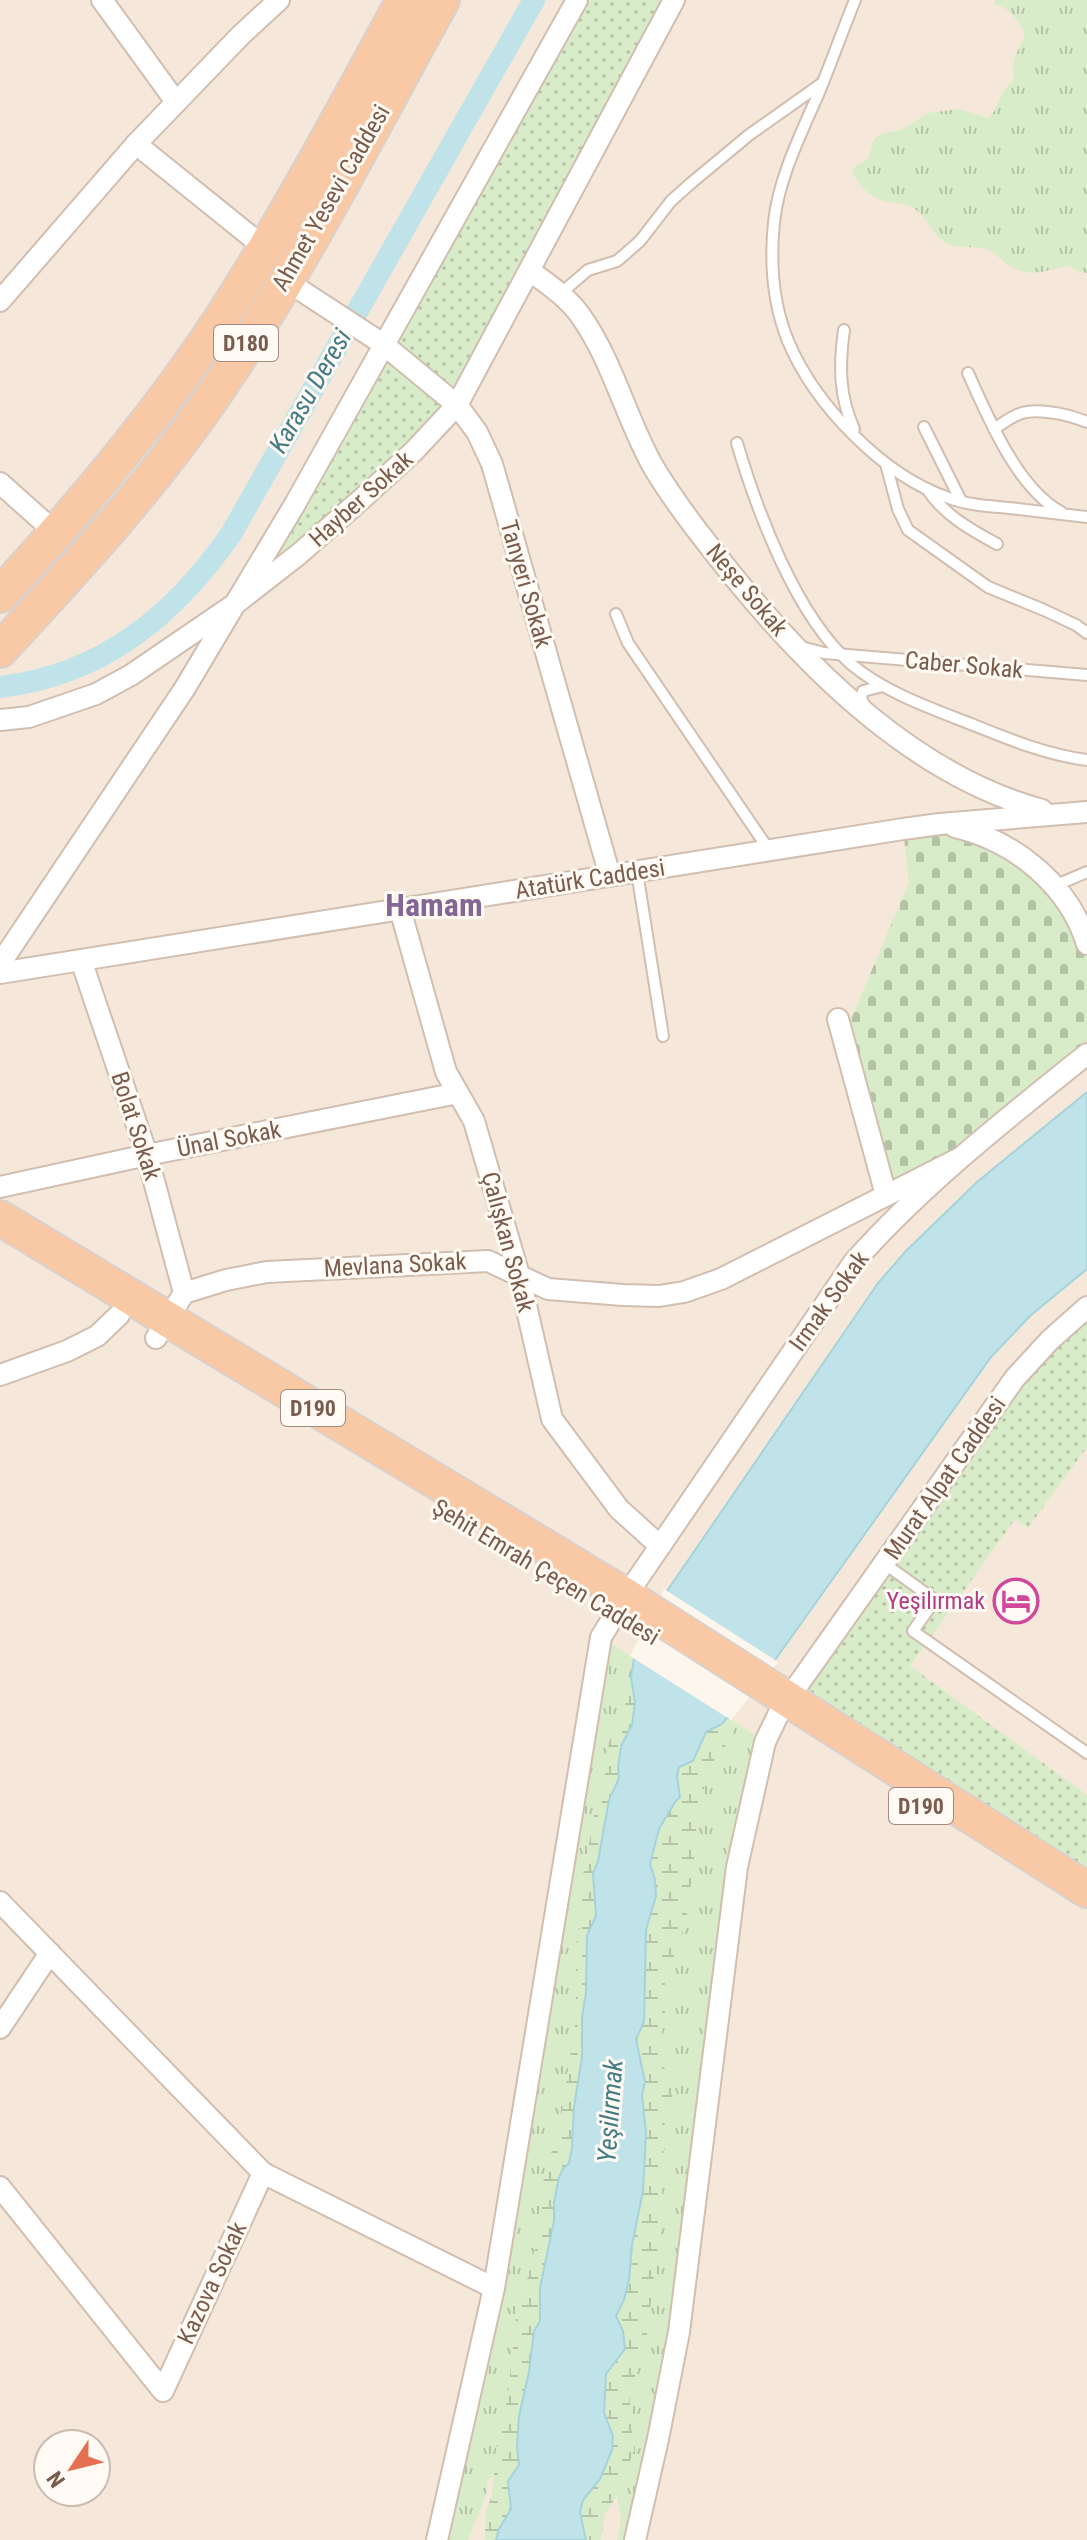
<svg xmlns="http://www.w3.org/2000/svg" width="1087" height="2540" font-family="'Roboto Condensed',sans-serif">
	<defs>
		<pattern id="grass-tufts" width="24" height="20" patternUnits="userSpaceOnUse" patternTransform="scale(2)"><rect width="24" height="20" fill="#d8ecc9"/><path d="M3 7l-1-3M5 7V3M7 7l1-3M15 17l-1-3M17 17v-4M19 17l1-3" fill="none" stroke="#b4c2a5"/></pattern>
		<pattern id="wetland-marsh" width="20" height="14" patternUnits="userSpaceOnUse" patternTransform="scale(2)"><rect width="20" height="14" fill="#d8ecc9"/><path d="M1 5h8M5 5V1M11 12h8M15 12V8" fill="none" stroke="#b4c2a5"/></pattern>
		<pattern id="cemetery-stones" width="16" height="16" patternUnits="userSpaceOnUse" patternTransform="scale(2)"><rect width="16" height="16" fill="#d8ecc9"/><path d="M2 7V4a2 2 0 0 1 4 0v3zM10 15v-3a2 2 0 0 1 4 0v3z" fill="#b4c2a5"/></pattern>
		<pattern id="park-dots" width="8" height="8" patternUnits="userSpaceOnUse" patternTransform="scale(2)"><rect width="8" height="8" fill="#d8ecc9"/><path d="M2 2h.1M6 6h.1" fill="none" stroke="#b4c2a5" stroke-width="1.8" stroke-linecap="round"/></pattern>
	</defs>
	<rect width="100%" height="100%" fill="#fdf6ec"/>
	<path fill="#f5e8da" fill-rule="evenodd" d="M0,0H1087V2540H0ZM48,2444H96V2492H48Z"/>
	<g fill="url(#grass-tufts)">
		<path d="M995,0H1087V273L1080,272L1068,266C1042,271 1026,280 1003,261C996,255 992,250 983,248C970,246 958,249 946,243C931,234 926,215 912,207C905,203 901,205 894,203C874,200 860,190 852,171L856,165L864,162L869,157L874,139L883,133L901,130L928,113L959,109L988,118C1000,109 997,93 1014,80C1011,59 1017,54 1025,35C1017,19 1011,8 993,4Z"/>
		<polygon points="601,1637 634,1658 626,1684 626,1701 605,1758 605,1778 593,1819 586,1864 577,1892 582,1921 576,1946 576,2019 571,2049 562,2113 543,2182 534,2256 521,2298 513,2342 508,2395 496,2450 496,2468 487,2483 486,2496 468,2540 437,2540 494,2288"/>
		<polygon points="736,1723 765,1742 635,2540 617,2540 621,2519 617,2496 634,2450 629,2394 646,2343 660,2228 665,2116 673,2094 664,2069 660,2043 665,2013 665,1983 686,1921 694,1861 698,1806 714,1760 727,1744"/>
	</g>
	<g fill="url(#wetland-marsh)">
		<polygon points="631,1668 635,1702 632,1725 621,1746 618,1768 619,1777 609,1800 598,1861 593,1874 596,1917 587,1935 586,1993 582,2017 582,2057 574,2107 572,2148 569,2163 563,2169 559,2177 554,2202 554,2221 540,2288 540,2321 534,2331 529,2372 519,2416 517,2447 519,2465 508,2481 511,2509 499,2529 496,2540 485,2540 486,2512 492,2495 496,2450 508,2395 516,2316 534,2256 543,2182 562,2113 571,2049 576,2019 576,1945 582,1921 577,1892 586,1864 593,1819 605,1778 605,1758 610,1739 626,1702 626,1684"/>
		<path d="M727,1717L736,1723L727,1744L714,1760L698,1806L694,1861L686,1921L665,1983V2013L660,2043L664,2069L673,2094L665,2117L660,2228L646,2343L629,2394L634,2450L617,2496L605,2514L601,2540H586L580,2512L583,2500L613,2436C605,2421 599,2390 607,2373C609,2367 615,2363 620,2359L623,2331L616,2316L624,2300L632,2245L643,2191L646,2133L642,2095L645,2082L636,2039L644,2022L646,1930L656,1896L655,1880L650,1864L659,1830L675,1802L680,1797L677,1776L679,1767L696,1757L706,1732L721,1724Z"/>
	</g>
	<polygon fill="url(#cemetery-stones)" points="940,824 1030,862 1087,944 1087,1054 960,1158 886,1195 839,1021 852,1017 909,882 903,829"/>
	<g fill="url(#park-dots)">
		<polygon points="577,0 674,0 457,405 235,604"/>
		<polygon points="1087,1307 1087,1447 1028,1528 1015,1519 910,1666 1087,1795 1087,1890 788,1699 996,1403"/>
	</g>
	<polygon fill="#bfe3e8" stroke="#a5d3da" stroke-width="2" points="1087,1092 1087,1269 1030,1316 991,1357 775,1660 722,1724 706,1732 693,1761 679,1767 677,1776 680,1797 675,1802 659,1829 650,1864 655,1880 656,1896 646,1930 644,2022 636,2039 645,2082 642,2095 646,2133 643,2191 632,2245 629,2280 624,2300 616,2316 623,2331 625,2349 606,2374 604,2413 613,2436 612,2450 600,2479 583,2500 580,2512 586,2540 496,2540 499,2529 511,2509 508,2481 519,2465 517,2447 519,2416 529,2372 534,2331 540,2321 540,2288 554,2221 554,2202 559,2177 563,2169 569,2163 572,2148 574,2107 582,2057 582,2017 586,1993 587,1935 596,1916 593,1874 598,1861 609,1800 619,1778 618,1768 621,1746 632,1725 635,1702 631,1678 634,1658 667,1591 878,1283 906,1251 977,1182"/>
	<polygon fill="#fdf6ec" points="664,1589 778,1662 731,1720 630,1656"/>
	<g fill="none" stroke-linecap="round" stroke-linejoin="round">
		<path stroke="#bfe3e8" stroke-width="22" d="M0,687C102,675 174,616 231,534L534,0"/>
		<g stroke="#d1beb0" stroke-width="14">
			<g id="service">
				<path d="M855,0C843,30 832,60 820,90C802,132 779,176 774,222C770,261 773,304 788,341C815,405 883,476 949,498C968,505 989,506 1009,508C1035,511 1061,514 1087,517"/>
				<polyline points="560,294 588,270 617,261 640,241 671,201 690,184 749,135 821,84"/>
				<path d="M844,330C839,365 839,396 854,429"/>
				<path d="M968,373C988,417 1017,488 1061,512"/>
				<polyline points="924,427 961,501"/>
				<path d="M994,429C1003,423 1012,416 1022,413C1041,408 1070,415 1087,422"/>
				<path d="M737,443C757,511 796,616 851,664C884,692 930,708 971,724C1008,739 1047,755 1087,760"/>
				<polyline points="886,464 898,509 908,530 988,587 1044,610 1076,625 1087,633"/>
				<path d="M927,489C944,515 971,530 997,544"/>
				<polyline points="616,614 628,643 769,850"/>
				<polyline points="805,648 824,653 1087,675"/>
				<polyline points="864,705 861,698 863,691 883,686"/>
				<polyline points="637,872 663,1036"/>
				<polyline points="1054,886 1087,872"/>
				<polyline points="885,1564 935,1600 913,1631 1087,1753"/>
			</g>
		</g>
		<g stroke="#d1beb0" stroke-width="24">
			<g id="minor">
				<polyline points="102,0 176,102"/>
				<polyline points="136,144 265,248"/>
				<path d="M530,271C548,284 567,297 580,315C613,361 626,419 654,468C677,506 705,541 733,576C813,674 917,776 1042,810"/>
				<polyline points="285,280 383,344 457,405 477,432 492,464 610,876"/>
				<polyline points="0,301 136,144 241,35 279,0"/>
				<polyline points="0,483 56,533"/>
				<polyline points="0,720 29,717 96,694 131,675 235,604 295,504 577,0"/>
				<path d="M955,827C1015,841 1069,885 1087,944"/>
				<polyline points="400,909 446,1072 474,1121 519,1275 552,1419 619,1509 660,1546"/>
				<polyline points="81,960 147,1155 184,1293"/>
				<polyline points="0,964 185,688 235,604 299,554 365,496 414,451 457,405 674,0"/>
				<polyline points="0,973 903,829 940,824 1087,812"/>
				<polyline points="838,1019 886,1195"/>
				<polyline points="0,1187 147,1155 458,1093"/>
				<polyline points="156,1338 184,1293 226,1280 267,1272 488,1261 548,1289 623,1295 659,1296 684,1292 721,1279 960,1158"/>
				<polyline points="0,1375 67,1351 97,1336 119,1315"/>
				<path d="M626,1596L854,1262C923,1184 1006,1119 1087,1054"/>
				<polyline points="788,1699 1015,1378 1050,1340 1087,1307"/>
				<polyline points="0,1902 263,2173"/>
				<polyline points="0,2028 50,1953"/>
				<polyline points="0,2187 163,2391 263,2173 494,2288"/>
				<polyline points="437,2540 494,2288 601,1637 616,1613"/>
				<polyline points="635,2540 658,2439 679,2332 737,1867 765,1742 778,1715"/>
			</g>
		</g>
		<g stroke="#dad1cd" stroke-width="38">
			<g id="trunk">
				<path d="M0,595C79,509 160,413 223,316C289,214 346,106 404,0"/>
				<path d="M0,650C74,570 149,489 211,399C298,273 368,134 442,0"/>
				<polyline points="0,1218 626,1596 1087,1890"/>
			</g>
		</g>
		<use href="#service" stroke="#fff" stroke-width="10"/>
		<use href="#minor" stroke="#fff" stroke-width="20"/>
		<use href="#trunk" stroke="#f9c8a4" stroke-width="34"/>
	</g>
	<defs>
		<g id="hotel-ring" transform="scale(2.3)"><circle r="9.5" fill="#fffaf3" stroke="#d1479c" stroke-width="1.5"/><path d="M-6-4.5h1.5V1H6V5H4.5V3h-9V5H-6ZM-4 0a1.8 1.8 0 1 1 3.6 0ZM.5 0V-2.5h3Q6-2.5 6 0Z" fill="#d1479c"/></g>
	</defs>
	<g fill-rule="evenodd">
		<use href="#hotel-ring" x="1016" y="1601"/>
	</g>
	<g text-anchor="middle" stroke-width="6" stroke-linejoin="round" paint-order="stroke">
		<g fill="#fffaf3" stroke="#a28b7f" stroke-width="2">
			<rect x="214" y="325" width="64" height="36" rx="6"/>
			<rect x="281" y="1390" width="64" height="36" rx="6"/>
			<rect x="889" y="1788" width="64" height="36" rx="6"/>
		</g>
		<g font-size="22" font-weight="bold" fill="#7a5c4d">
			<text x="246" y="351">D180</text>
			<text x="313" y="1416">D190</text>
			<text x="921" y="1814">D190</text>
		</g>
		<g font-size="24" fill="#7a5c4d" stroke="#fffaf3">
			<text transform="translate(331 198) rotate(-60)" y="8">Ahmet Yesevi Caddesi</text>
			<text transform="translate(361 499) rotate(-42)" y="8">Hayber Sokak</text>
			<text transform="translate(526 584) rotate(74)" y="8">Tanyeri Sokak</text>
			<text transform="translate(747 590) rotate(50)" y="8">Neşe Sokak</text>
			<text transform="translate(964 665) rotate(5)" y="8">Caber Sokak</text>
			<text transform="translate(590 879) rotate(-9)" y="8">Atatürk Caddesi</text>
			<text transform="translate(136 1126) rotate(72)" y="8">Bolat Sokak</text>
			<text transform="translate(229 1139) rotate(-11)" y="8">Ünal Sokak</text>
			<text transform="translate(508 1242) rotate(75)" y="8">Çalışkan Sokak</text>
			<text transform="translate(395 1265) rotate(-3)" y="8">Mevlana Sokak</text>
			<text transform="translate(829 1301) rotate(-54)" y="8">Irmak Sokak</text>
			<text transform="translate(945 1478) rotate(-55)" y="8">Murat Alpat Caddesi</text>
			<text transform="translate(546 1572) rotate(31)" y="8">Şehit Emrah Çeçen Caddesi</text>
			<text transform="translate(212 2283) rotate(-65)" y="8">Kazova Sokak</text>
		</g>
		<g font-size="24" fill="#b23c85" stroke="#fffaf3" text-anchor="end">
			<text x="985" y="1609">Yeşilırmak</text>
		</g>
		<g font-size="26" font-style="italic" fill="#437c86" stroke="#fffaf3">
			<text transform="translate(310 391) rotate(-60)" y="9">Karasu Deresi</text>
			<text transform="translate(610 2111) rotate(-86)" y="9">Yeşilırmak</text>
		</g>
		<g font-size="32" font-weight="bold" fill="#846695" stroke="#fffaf3">
			<text x="434" y="916">Hamam</text>
		</g>
	</g>
	<g transform="translate(72 2468) rotate(235)"><circle r="38" fill="#fffaf3" stroke="#cabbb1" stroke-width="2"/>
	<path d="M0-6L14 30L0 20L-14 30Z" fill="#e76f51"/>
	<text y="-12" font-size="22" font-weight="bold" text-anchor="middle" fill="#7a5c4d">N</text>
	</g>
</svg>
